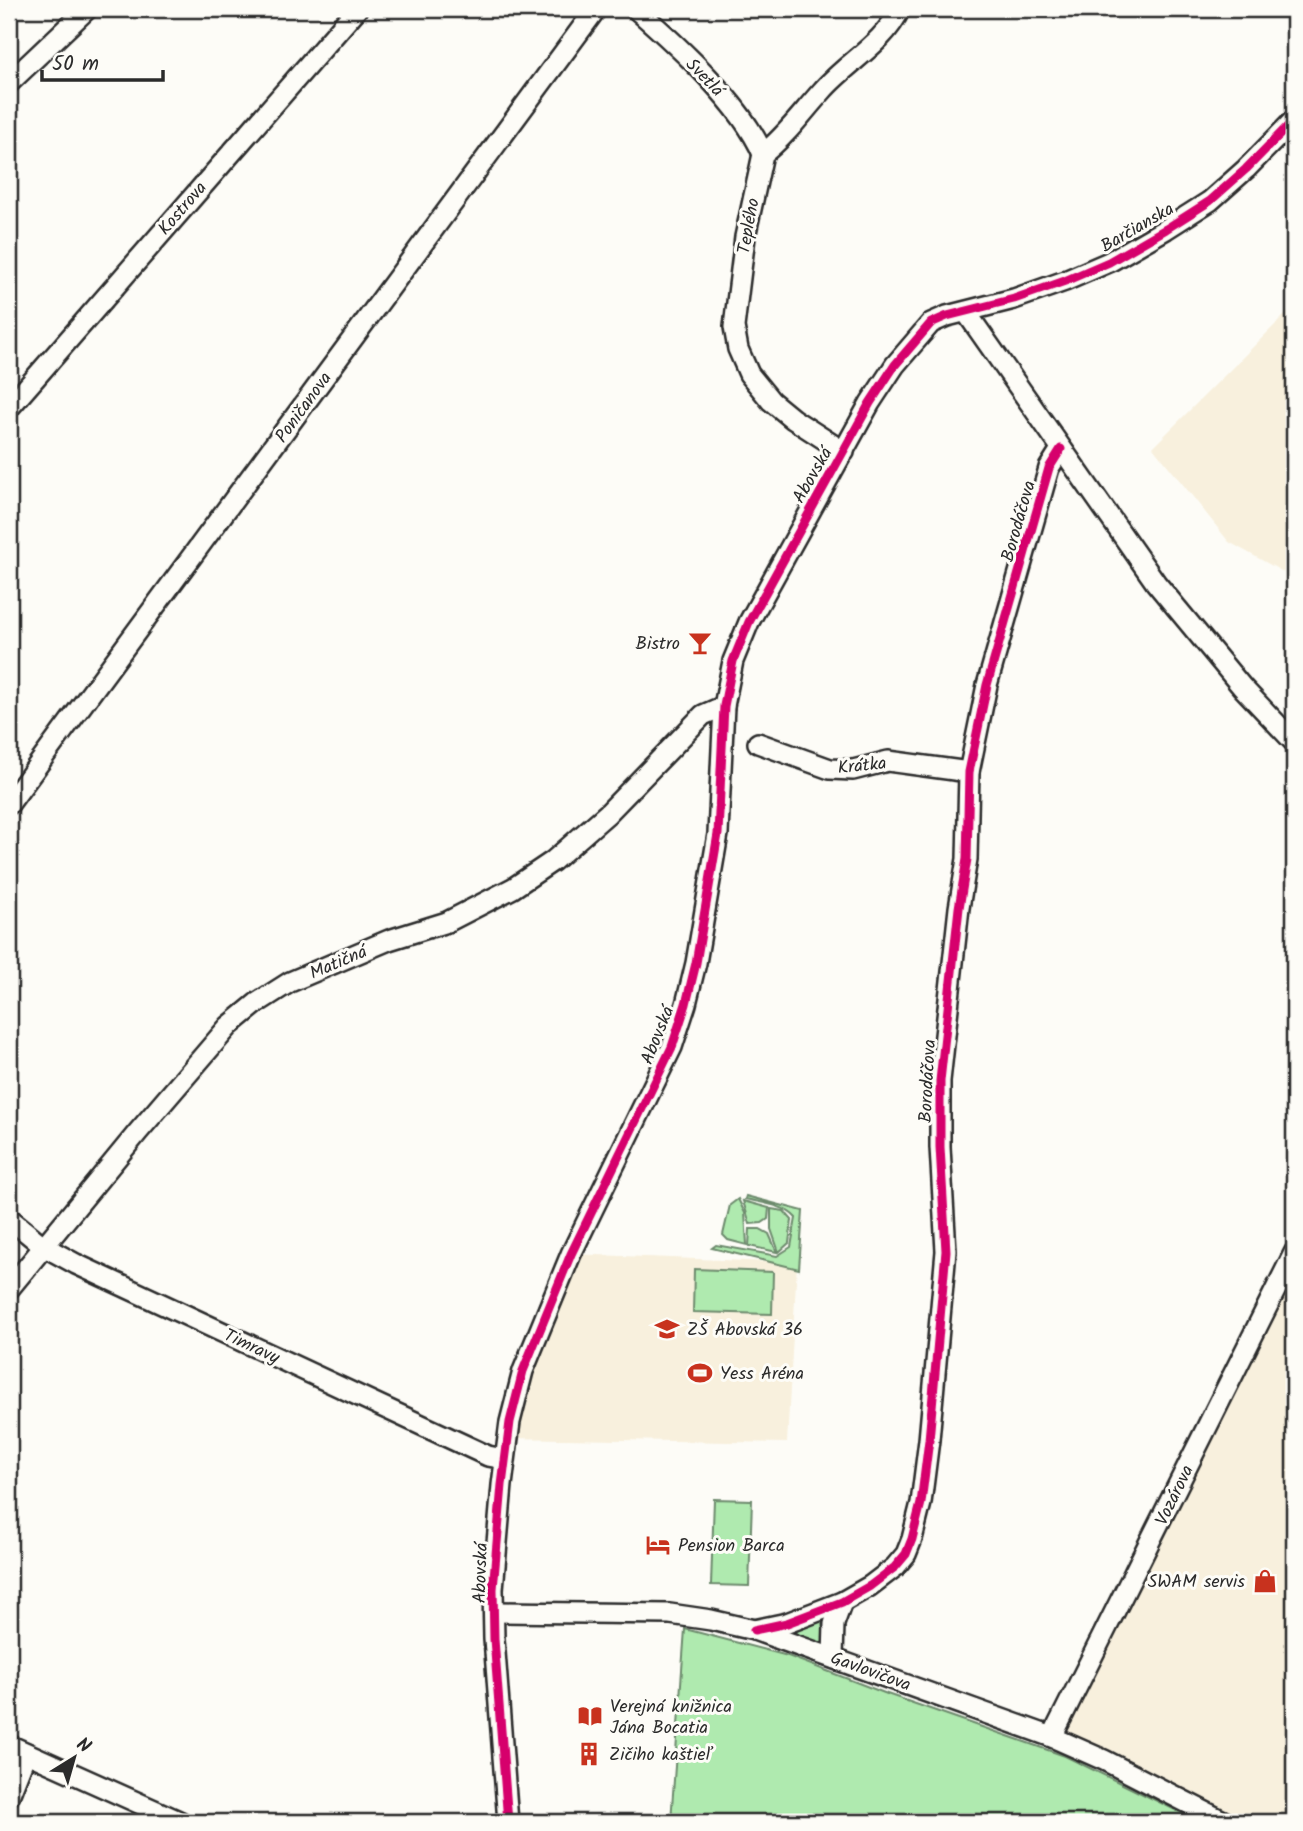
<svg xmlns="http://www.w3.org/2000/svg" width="1303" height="1831" font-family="Kalam,sans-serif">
	<rect width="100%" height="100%" fill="#fdfcf7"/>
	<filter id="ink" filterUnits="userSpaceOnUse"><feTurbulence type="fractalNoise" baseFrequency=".0143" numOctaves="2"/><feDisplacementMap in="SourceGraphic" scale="14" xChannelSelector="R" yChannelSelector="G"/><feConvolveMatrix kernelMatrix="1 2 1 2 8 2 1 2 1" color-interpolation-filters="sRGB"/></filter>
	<g filter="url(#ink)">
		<g fill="#f8f0dd">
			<polygon points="1294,306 1294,578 1229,542 1153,447"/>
			<polygon points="1294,1253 1294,1822 1225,1822 1052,1737"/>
			<polygon points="571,1254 797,1263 787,1443 508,1438"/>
		</g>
		<g fill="#afeaaf" stroke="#6d8a6d" stroke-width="2">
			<path d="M746,1196L803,1211L799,1269L712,1248L716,1245L777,1256L791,1247L796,1218C785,1205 763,1203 745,1199Z"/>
			<polygon points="738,1199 745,1213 747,1245 728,1240 723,1235 730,1205"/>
			<polygon points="743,1201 769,1208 768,1219 762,1223 750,1224"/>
			<polygon points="771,1209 784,1211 792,1220 789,1243 779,1252 771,1229"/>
			<polygon points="750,1229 760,1229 769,1234 777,1252 749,1246"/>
			<polygon points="694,1269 773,1272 772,1314 693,1312"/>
			<polygon points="714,1499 752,1500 749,1586 711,1585"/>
			<polygon points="821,1619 827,1647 792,1633"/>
			<polygon points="685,1629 788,1656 887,1694 1065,1756 1200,1822 671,1821"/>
		</g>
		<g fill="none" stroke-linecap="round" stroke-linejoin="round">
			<g stroke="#2b2b2b" stroke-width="24">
				<g id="minor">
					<path d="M636,9C677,45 742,104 763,154"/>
					<polyline points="9,83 87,9"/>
					<polyline points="966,312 1156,583 1242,687 1294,742"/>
					<polyline points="9,408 357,9"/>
					<path d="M844,452L793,419L771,401L749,374L738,349L734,327L745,237L763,154C786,136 802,113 822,91C847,62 884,44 900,9"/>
					<polyline points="758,743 830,769 853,770 888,761 969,772"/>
					<polyline points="9,804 596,9"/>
					<polyline points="9,1218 43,1246 76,1264 488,1456 504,1459"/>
					<polyline points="9,1289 138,1132 229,1026 257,1003 290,982 389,940 447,922 513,888 553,861 608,813 703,715 724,706"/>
					<polyline points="494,1612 670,1614 711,1620 754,1630 1052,1737 1104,1760 1225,1822"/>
					<polyline points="754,1630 787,1623 842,1602 870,1586 895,1567 906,1554 912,1539 921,1503 929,1440 946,1251 940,1147 940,1081 959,908 967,859 969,772 987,685 1049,468 1061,449"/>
					<polyline points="833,1657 834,1624 842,1602"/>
					<polyline points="1052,1737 1294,1253"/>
					<polyline points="9,1745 181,1822"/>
					<polyline points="9,1796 26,1753"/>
					<polyline points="508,1822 494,1639 493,1589 502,1485 510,1422 523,1371 571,1254 672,1047 686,1004 696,963 718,834 724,706 733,661 749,622 870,403 895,365 931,323 947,316 1014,299 1065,281 1109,262 1166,229 1210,201 1246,169 1294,120"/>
				</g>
			</g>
			<use href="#minor" stroke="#fdfcf7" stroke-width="19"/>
			<g stroke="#fdfcf7" stroke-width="13">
				<g id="cycleway">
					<polyline points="754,1630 787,1623 842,1602 870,1586 895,1567 906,1554 912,1539 921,1503 929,1440 946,1251 940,1147 940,1081 959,908 967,859 969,772 987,685 1049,468 1061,449"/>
					<polyline points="508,1822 494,1639 493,1589 502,1485 510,1422 523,1371 571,1254 672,1047 686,1004 696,963 718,834 724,706 733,661 749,622 870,403 895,365 931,323 947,316 1014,299 1065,281 1109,262 1166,229 1210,201 1246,169 1294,120"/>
				</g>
			</g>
			<use href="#cycleway" stroke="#d6006c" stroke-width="9"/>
		</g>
	</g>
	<defs>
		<g id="bar-bare" transform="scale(1.89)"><path d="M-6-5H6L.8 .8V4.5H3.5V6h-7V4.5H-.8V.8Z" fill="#c8321e" stroke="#fdfcf7" stroke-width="2.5" paint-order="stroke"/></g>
		<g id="school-bare" transform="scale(1.89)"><path d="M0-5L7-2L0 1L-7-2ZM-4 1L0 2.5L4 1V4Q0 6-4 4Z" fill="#c8321e" stroke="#fdfcf7" stroke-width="2.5" paint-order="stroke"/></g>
		<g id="stadium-bare" transform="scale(1.89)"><path d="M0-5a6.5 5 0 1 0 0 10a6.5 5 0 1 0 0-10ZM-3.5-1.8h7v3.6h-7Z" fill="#c8321e" stroke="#fdfcf7" stroke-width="2.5" paint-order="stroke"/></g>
		<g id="hotel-bare" transform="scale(1.89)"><path d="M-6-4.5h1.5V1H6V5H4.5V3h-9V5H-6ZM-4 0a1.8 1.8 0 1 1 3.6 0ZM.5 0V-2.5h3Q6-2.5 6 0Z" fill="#c8321e" stroke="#fdfcf7" stroke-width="2.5" paint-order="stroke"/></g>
		<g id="shop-bare" transform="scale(1.89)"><path d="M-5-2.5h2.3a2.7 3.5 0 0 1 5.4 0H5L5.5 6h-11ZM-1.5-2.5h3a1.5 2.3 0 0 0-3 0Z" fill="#c8321e" stroke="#fdfcf7" stroke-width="2.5" paint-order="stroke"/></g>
		<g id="library-bare" transform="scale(1.89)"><path d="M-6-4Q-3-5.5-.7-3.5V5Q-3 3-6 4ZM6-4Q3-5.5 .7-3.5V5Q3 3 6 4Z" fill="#c8321e" stroke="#fdfcf7" stroke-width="2.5" paint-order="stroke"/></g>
		<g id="building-bare" transform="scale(1.89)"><path d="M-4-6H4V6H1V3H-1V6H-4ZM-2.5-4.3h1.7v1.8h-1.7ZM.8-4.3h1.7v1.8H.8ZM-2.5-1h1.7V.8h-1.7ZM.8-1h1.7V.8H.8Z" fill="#c8321e" stroke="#fdfcf7" stroke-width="2.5" paint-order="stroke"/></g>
	</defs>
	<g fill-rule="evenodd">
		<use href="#bar-bare" x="700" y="643"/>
		<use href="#school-bare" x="667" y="1329"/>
		<use href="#stadium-bare" x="700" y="1373"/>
		<use href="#hotel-bare" x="658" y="1545"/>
		<use href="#shop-bare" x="1265" y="1581"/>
		<use href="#library-bare" x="590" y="1716"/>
		<use href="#building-bare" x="589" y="1754"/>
	</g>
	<g text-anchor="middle" stroke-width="6" stroke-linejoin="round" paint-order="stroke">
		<g font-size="18" fill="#2b2b2b" stroke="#fdfcf7">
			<text transform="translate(705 77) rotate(46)" y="6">Svetlá</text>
			<text transform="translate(182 208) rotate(-49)" y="6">Kostrova</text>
			<text transform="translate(748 226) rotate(-80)" y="6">Teplého</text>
			<text transform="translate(1137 227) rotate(-30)" y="6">Barčianska</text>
			<text transform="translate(303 407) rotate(-54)" y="6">Poničanova</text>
			<text transform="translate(812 475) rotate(-60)" y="6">Abovská</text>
			<text transform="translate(1018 521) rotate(-74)" y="6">Borodáčova</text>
			<text transform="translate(862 765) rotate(-6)" y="6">Krátka</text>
			<text transform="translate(338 962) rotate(-23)" y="6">Matičná</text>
			<text transform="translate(657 1035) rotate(-68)" y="6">Abovská</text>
			<text transform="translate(927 1081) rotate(-87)" y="6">Borodáčova</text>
			<text transform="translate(252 1346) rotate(25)" y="6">Timravy</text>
			<text transform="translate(1174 1495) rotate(-64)" y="6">Vozárova</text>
			<text transform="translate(480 1573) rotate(-88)" y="6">Abovská</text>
			<text transform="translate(871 1671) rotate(20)" y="6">Gavlovičova</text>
		</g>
		<g font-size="18" fill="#2b2b2b" stroke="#fdfcf7" text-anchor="start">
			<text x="680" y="649" text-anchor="end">Bistro</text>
			<text x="687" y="1335">ZŠ Abovská 36</text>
			<text x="720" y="1379">Yess Aréna</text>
			<text x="678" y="1551">Pension Barca</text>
			<text x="1245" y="1587" text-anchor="end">SWAM servis</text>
			<text x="610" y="1712">Verejná knižnica<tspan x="610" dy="21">Jána Bocatia</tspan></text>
			<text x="609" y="1760">Zičiho kaštieľ</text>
		</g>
	</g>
	<rect width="1303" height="1831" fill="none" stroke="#fdfcf7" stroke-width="35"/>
	<rect x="18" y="18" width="1268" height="1796" fill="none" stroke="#2b2b2b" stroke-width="2.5" filter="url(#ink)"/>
	<g transform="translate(74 1758) rotate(37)" stroke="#fdfcf7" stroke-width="5" paint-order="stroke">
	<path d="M0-5L12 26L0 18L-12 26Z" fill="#2b2b2b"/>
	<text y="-10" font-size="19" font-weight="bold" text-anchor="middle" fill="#2b2b2b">N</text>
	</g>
	<path d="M42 70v10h121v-10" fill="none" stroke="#2b2b2b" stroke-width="3.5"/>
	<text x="52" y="70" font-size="21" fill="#2b2b2b" stroke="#fdfcf7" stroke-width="5" paint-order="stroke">50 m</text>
</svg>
